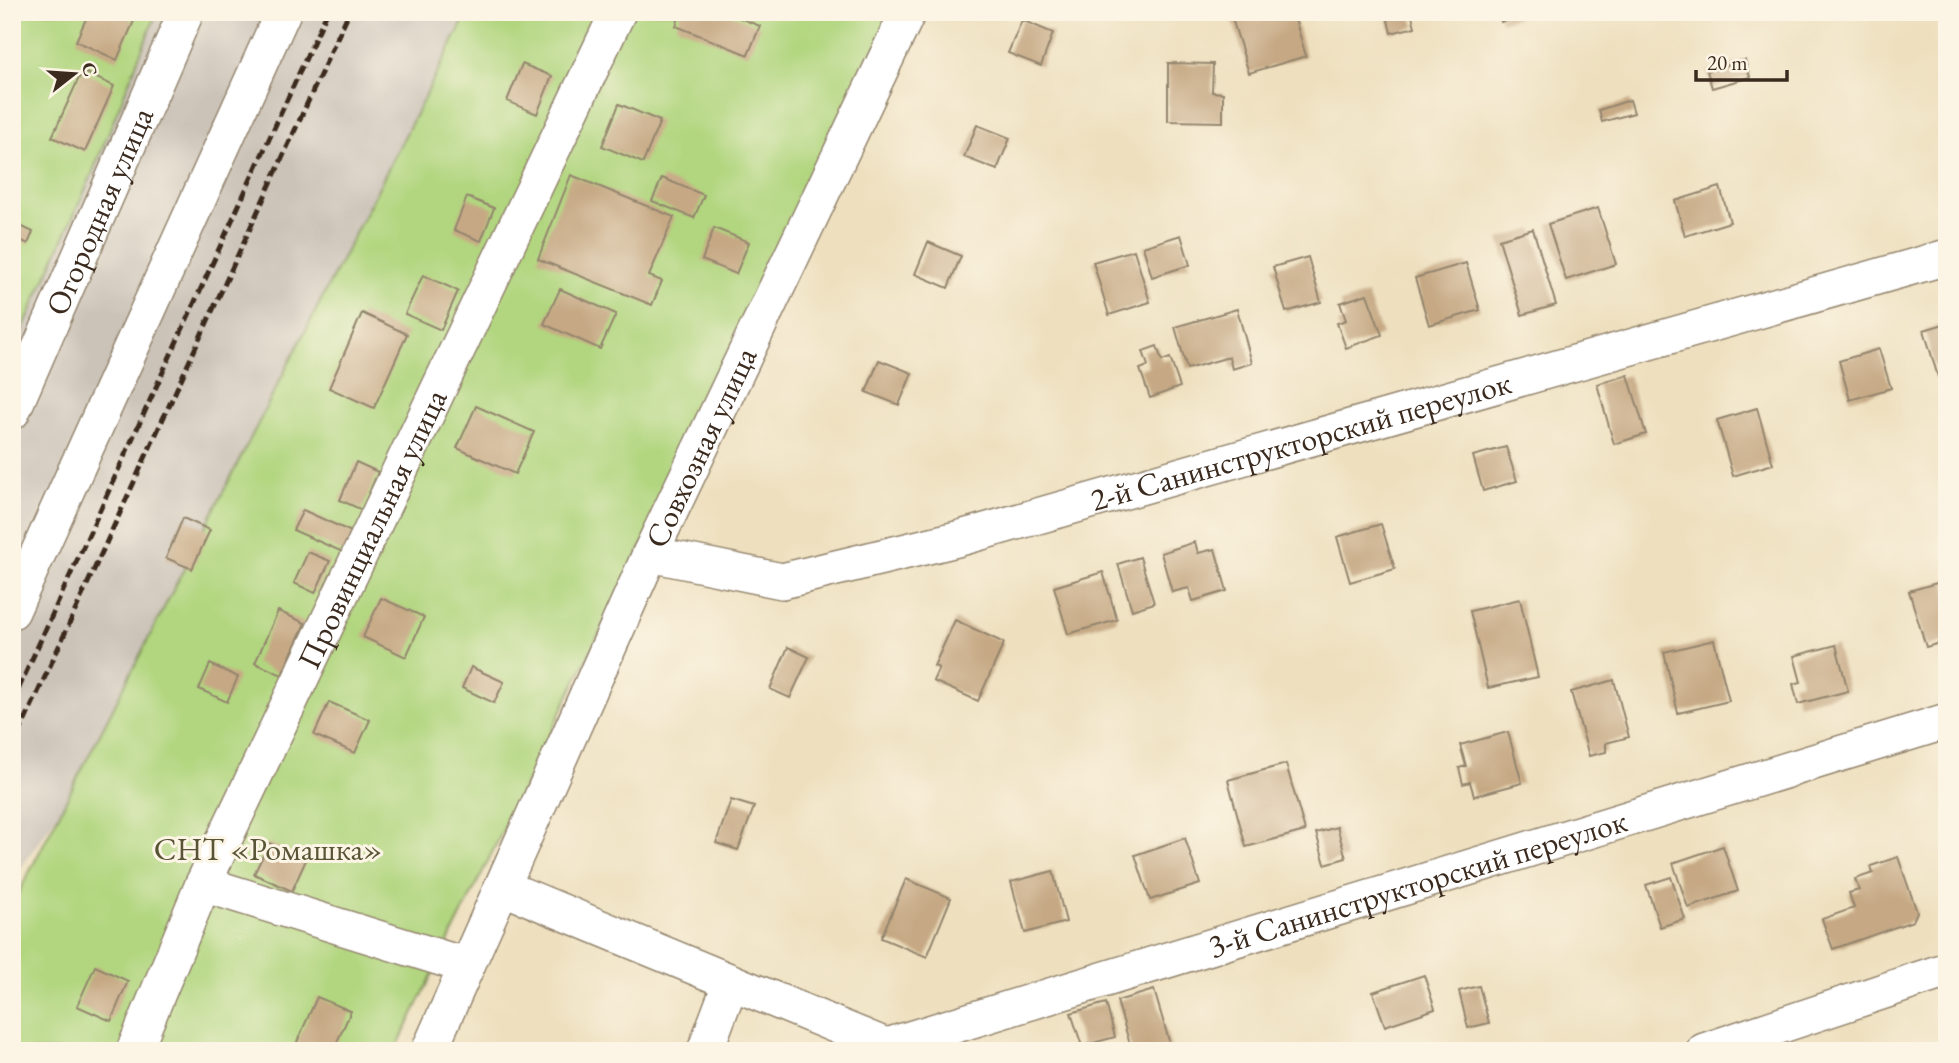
<svg xmlns="http://www.w3.org/2000/svg" width="1959" height="1063" font-family="'EB Garamond',serif">
	<rect width="100%" height="100%" fill="#fcf5e5"/>
	<filter id="ink" filterUnits="userSpaceOnUse"><feTurbulence type="fractalNoise" baseFrequency=".0143" numOctaves="2"/><feDisplacementMap in="SourceGraphic" scale="14" xChannelSelector="R" yChannelSelector="G"/><feConvolveMatrix kernelMatrix="1 2 1 2 8 2 1 2 1" color-interpolation-filters="sRGB"/></filter>
	<filter id="wash" filterUnits="userSpaceOnUse"><feTurbulence type="fractalNoise" baseFrequency=".00686" numOctaves="4" result="noise"/><feDisplacementMap in="SourceGraphic" scale="28" xChannelSelector="R" yChannelSelector="G"/><feGaussianBlur stdDeviation="1.57" result="paint"/><feColorMatrix in="noise" values="0 0 0 0 0 0 0 0 0 0 0 0 0 0 0 0 0 1.4 0 .05"/><feComposite in="paint" operator="in"/></filter>
	<g filter="url(#wash)">
		<rect width="100%" height="100%" fill="#eee0bf"/>
		<polygon fill="#cbc2b8" points="134,12 466,12 157,670 12,881 12,297"/>
		<g fill="#b1d67f" stroke="#76804e" stroke-width="2">
			<polygon points="12,12 157,12 90,179 12,353"/>
			<polygon points="468,12 903,12 395,1051 12,1051 12,906"/>
		</g>
		<g id="blocks">
			<g fill="#c6a984">
				<polygon points="89,12 116,12 134,21 117,60 76,41"/>
				<polygon points="681,12 725,12 760,26 748,55 676,26"/>
				<polygon points="1241,12 1293,12 1306,56 1249,73 1231,15"/>
				<polygon points="1386,12 1411,12 1415,27 1391,33"/>
				<polygon points="1499,12 1532,12 1532,13 1501,22"/>
				<polygon points="1022,20 1053,33 1041,66 1008,53"/>
				<polygon points="1745,60 1750,77 1712,88 1707,71"/>
				<polygon points="1168,63 1213,64 1212,92 1223,93 1223,122 1168,121"/>
				<polygon points="522,64 552,76 537,114 507,101"/>
				<polygon points="82,71 114,86 85,152 52,137"/>
				<polygon points="1630,100 1634,113 1602,122 1599,110"/>
				<polygon points="619,104 660,121 643,163 602,146"/>
				<polygon points="977,125 1010,138 997,170 964,157"/>
				<polygon points="571,175 674,217 649,276 662,281 652,305 538,259"/>
				<polygon points="662,178 704,195 694,218 652,201"/>
				<polygon points="1720,187 1730,222 1685,236 1675,201"/>
				<polygon points="467,197 494,208 481,241 454,230"/>
				<polygon points="1598,208 1616,264 1566,280 1548,224"/>
				<polygon points="14,223 33,232 28,244 12,236"/>
				<polygon points="714,228 749,242 736,274 702,260"/>
				<polygon points="1533,229 1556,305 1522,315 1499,239"/>
				<polygon points="1181,235 1190,265 1152,277 1143,247"/>
				<polygon points="928,242 961,256 948,288 915,274"/>
				<polygon points="1134,250 1150,302 1109,315 1093,262"/>
				<polygon points="1308,257 1321,302 1286,312 1273,267"/>
				<polygon points="1466,263 1480,310 1429,325 1415,278"/>
				<polygon points="423,275 458,291 441,330 405,314"/>
				<polygon points="560,289 616,314 600,349 544,324"/>
				<polygon points="1367,294 1382,335 1346,348 1337,323 1346,320 1340,303"/>
				<polygon points="1237,309 1252,363 1232,369 1229,357 1187,369 1175,327"/>
				<polygon points="362,313 407,334 374,408 329,388"/>
				<polygon points="1947,323 1947,374 1938,377 1924,330"/>
				<polygon points="1157,346 1162,361 1170,358 1180,387 1150,398 1140,369 1148,366 1143,351"/>
				<polygon points="1879,349 1891,388 1850,400 1839,361"/>
				<polygon points="879,360 912,373 899,405 866,392"/>
				<polygon points="1628,375 1646,434 1614,444 1597,384"/>
				<polygon points="476,406 534,432 515,474 457,448"/>
				<polygon points="1757,408 1773,464 1733,476 1717,420"/>
				<polygon points="1506,447 1517,481 1483,491 1473,456"/>
				<polygon points="356,462 378,472 362,510 340,500"/>
				<polygon points="303,510 356,534 347,554 293,530"/>
				<polygon points="183,518 210,530 192,569 166,558"/>
				<polygon points="1381,524 1395,569 1350,582 1337,537"/>
				<polygon points="1195,542 1198,553 1215,549 1227,591 1193,601 1189,588 1172,592 1161,553"/>
				<polygon points="308,552 330,561 315,593 294,583"/>
				<polygon points="1140,557 1154,603 1132,610 1118,564"/>
				<polygon points="1103,572 1117,620 1068,634 1054,587"/>
				<polygon points="1947,580 1947,641 1926,647 1909,591"/>
				<polygon points="381,598 424,617 406,657 363,637"/>
				<polygon points="1520,599 1538,677 1488,688 1470,611"/>
				<polygon points="278,611 305,623 282,675 255,663"/>
				<polygon points="955,620 1004,643 978,701 933,681 939,668 934,666"/>
				<polygon points="1714,640 1729,701 1678,713 1664,652"/>
				<polygon points="1836,645 1848,691 1798,704 1793,684 1801,682 1794,656"/>
				<polygon points="788,647 809,657 790,698 770,689"/>
				<polygon points="210,664 238,677 227,702 199,689"/>
				<polygon points="471,667 504,682 494,703 462,688"/>
				<polygon points="1614,680 1629,737 1606,743 1606,752 1589,756 1571,692"/>
				<polygon points="329,702 370,720 355,753 314,735"/>
				<polygon points="1508,732 1522,783 1474,796 1470,782 1463,784 1459,768 1466,766 1460,745"/>
				<polygon points="1286,764 1305,831 1246,847 1228,780"/>
				<polygon points="731,800 754,807 738,850 716,843"/>
				<polygon points="1337,827 1346,858 1325,864 1316,833"/>
				<polygon points="1185,838 1200,884 1150,900 1135,855"/>
				<polygon points="269,843 306,860 292,891 254,874"/>
				<polygon points="1723,846 1738,891 1688,908 1673,863"/>
				<polygon points="1898,857 1917,912 1913,921 1833,949 1822,919 1854,908 1849,893 1859,890 1855,879 1873,873 1871,866"/>
				<polygon points="1053,871 1066,922 1025,933 1011,882"/>
				<polygon points="1671,877 1685,919 1660,927 1646,885"/>
				<polygon points="906,879 951,898 927,957 881,938"/>
				<polygon points="95,966 128,981 111,1021 77,1006"/>
				<polygon points="1424,975 1435,1009 1385,1026 1373,992"/>
				<polygon points="1479,986 1489,1023 1468,1028 1459,991"/>
				<polygon points="1154,990 1172,1051 1132,1051 1117,1001"/>
				<polygon points="317,997 351,1011 333,1051 293,1051"/>
				<polygon points="1106,1003 1115,1037 1082,1046 1071,1013"/>
			</g>
		</g>
	</g>
	<g filter="url(#ink)">
		<use href="#blocks" fill-opacity="0" stroke="#94856e" stroke-width="2"/>
		<g fill="none" stroke-linecap="round" stroke-linejoin="round">
			<g stroke="#94856e" stroke-width="38">
				<g id="minor">
					<path id="s1" d="M12,412L186,12"/>
					<path id="s2" d="M650,554L782,581L957,539L1947,257"/>
					<polyline points="12,611 283,12"/>
					<polyline points="203,884 467,966"/>
					<polyline points="502,887 898,1051"/>
					<path id="s3" d="M887,1046L1947,721"/>
					<path id="s4" d="M134,1051L203,884L618,12"/>
					<path id="s5" d="M429,1051L650,554L908,12"/>
					<polyline points="705,1051 731,982"/>
					<polyline points="1704,1051 1947,970"/>
				</g>
			</g>
			<use href="#minor" stroke="#fff" stroke-width="35"/>
			<g stroke="#3b2a1e" stroke-width="5" stroke-dasharray="10 5" stroke-linecap="butt">
				<polyline points="12,703 327,12"/>
				<polyline points="12,749 349,12"/>
			</g>
		</g>
	</g>
	<g text-anchor="middle" stroke-width="6" stroke-linejoin="round" paint-order="stroke">
		<g font-size="32" fill="#3b2a1e" stroke="#fcf5e5">
			<text dy="11" stroke="none"><textPath href="#s1" startOffset="219">Огородная улица</textPath></text>
			<text dy="11" stroke="none"><textPath href="#s2" startOffset="672">2-й Санинструкторский переулок</textPath></text>
			<text dy="11" stroke="none"><textPath href="#s5" startOffset="662">Совхозная улица</textPath></text>
			<text dy="11" stroke="none"><textPath href="#s4" startOffset="574">Провинциальная улица</textPath></text>
			<text dy="11" stroke="none"><textPath href="#s3" startOffset="555">3-й Санинструкторский переулок</textPath></text>
		</g>
		<g font-size="32" fill="#585536" stroke="#fcf5e5">
			<text x="268" y="860">СНТ «Ромашка»</text>
		</g>
	</g>
	<rect width="1959" height="1063" fill="none" stroke="#fcf5e5" stroke-width="42"/>
	<g transform="translate(74 74) rotate(73)" stroke="#fcf5e5" stroke-width="5" paint-order="stroke">
	<path d="M0-5L12 26L0 18L-12 26Z" fill="#3b2a1e"/>
	<text y="-10" font-size="19" font-weight="bold" text-anchor="middle" fill="#3b2a1e">С</text>
	</g>
	<path d="M1696 70v10h91v-10" fill="none" stroke="#3b2a1e" stroke-width="3.5"/>
	<text x="1707" y="70" font-size="21" fill="#3b2a1e" stroke="#fcf5e5" stroke-width="5" paint-order="stroke">20 m</text>
</svg>
